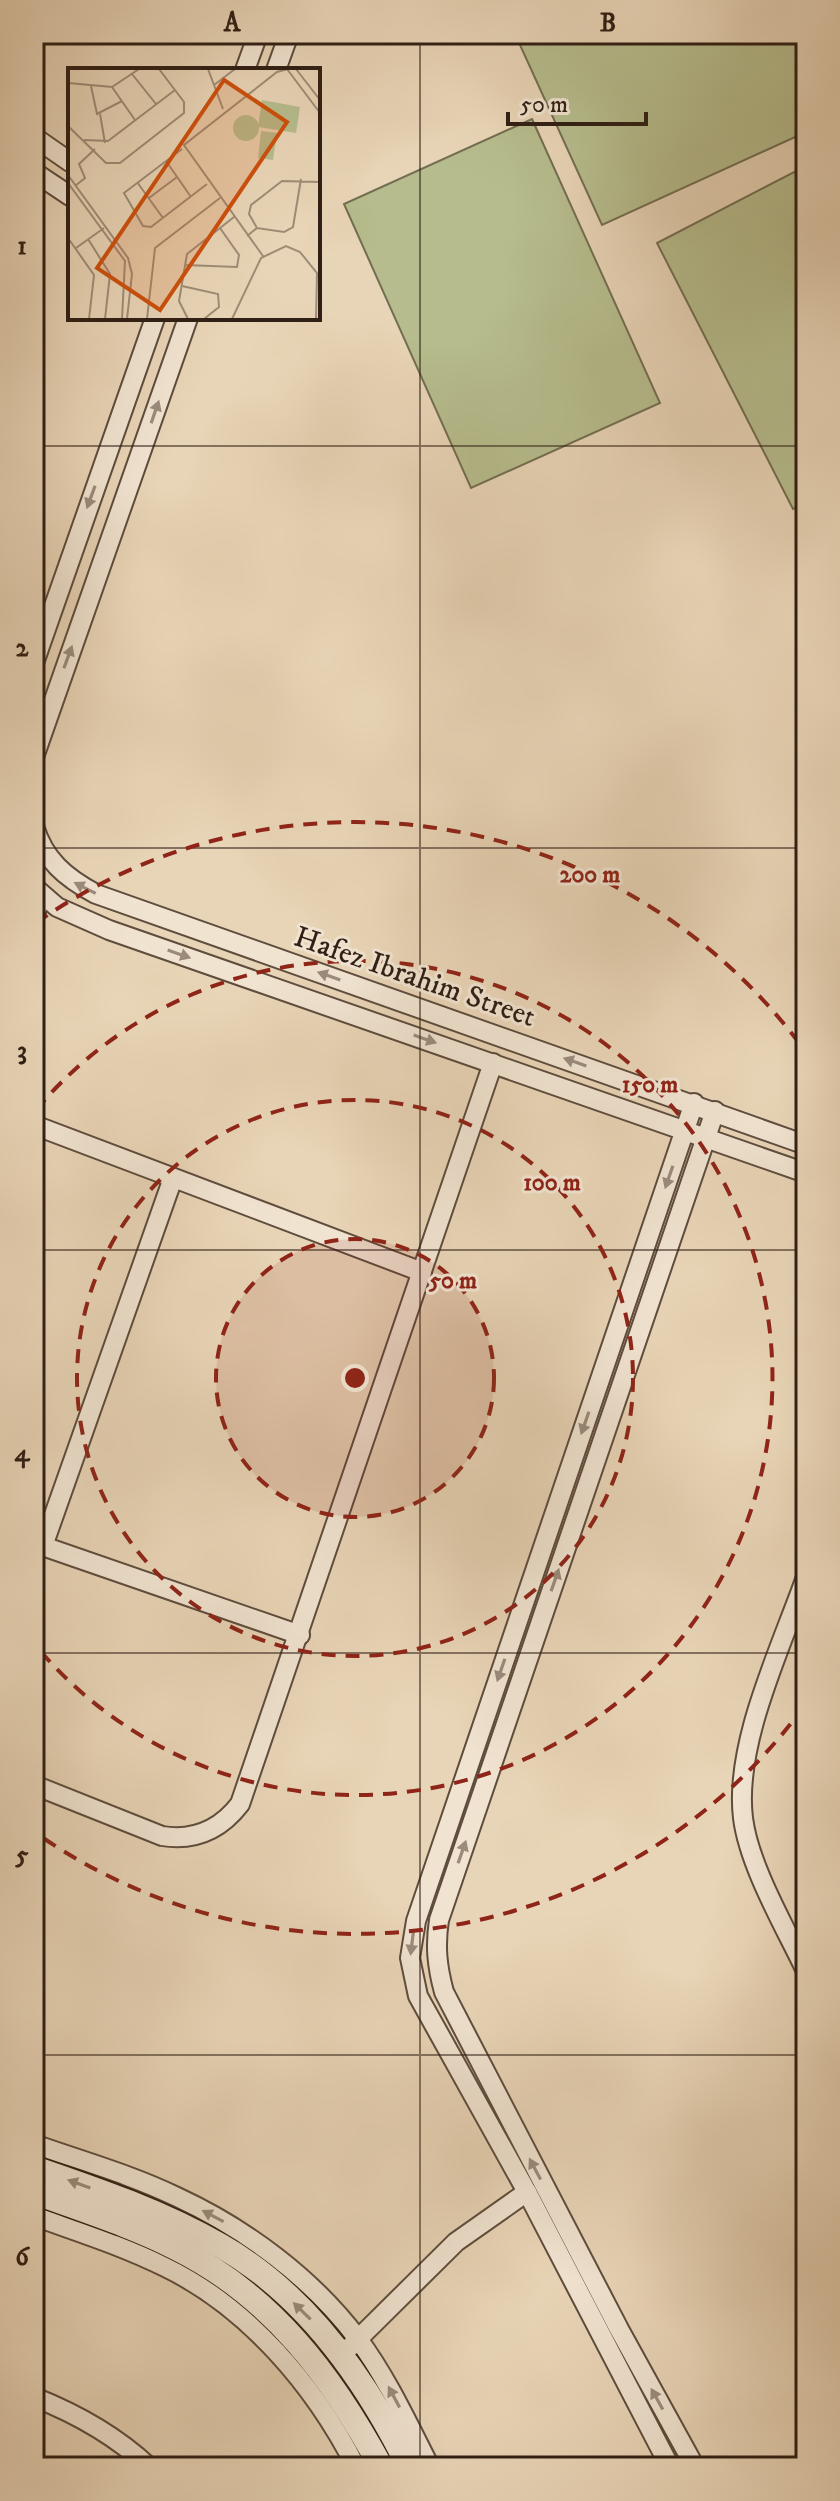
<svg xmlns="http://www.w3.org/2000/svg" width="840" height="2501" font-family="'IM FELL DW Pica',serif">
	<rect width="100%" height="100%" fill="#e8d4b6"/>
	<filter id="stains"><feTurbulence type="fractalNoise" baseFrequency=".0025" numOctaves="4"/><feColorMatrix values="0 0 0 0 .2 0 0 0 0 .09 0 0 0 0 .02 0 0 0 .5 -.17"/></filter>
	<radialGradient id="worn" r=".72"><stop offset=".6" stop-color="#630" stop-opacity="0"/><stop offset="1" stop-color="#630" stop-opacity=".3"/></radialGradient>
	<g fill="#b6bc8d" stroke="#736e51" stroke-width="2">
		<polygon points="515,34 806,34 806,132 602,225"/>
		<polygon points="532,119 660,403 471,488 344,204"/>
		<polygon points="806,166 806,503 793,509 657,243"/>
	</g>
	<g fill="none" stroke-linecap="round" stroke-linejoin="round">
		<g stroke="#5e4c3d" stroke-width="22">
			<g id="street">
				<polyline points="245,70 258,34"/>
				<polyline points="276,70 289,34"/>
				<polyline points="34,137 70,162"/>
				<polyline points="34,172 70,196"/>
				<polyline points="34,663 155,318"/>
				<polyline points="34,757 188,318"/>
				<path d="M34,826C44,860 66,878 96,894L806,1145"/>
				<polyline points="34,887 57,907 109,930 806,1173"/>
				<polyline points="34,916 42,895"/>
				<polyline points="34,1125 422,1272"/>
				<polyline points="34,1543 300,1635"/>
				<polyline points="43,1546 173,1178"/>
				<path d="M806,1577C781,1648 734,1744 743,1818C749,1866 785,1927 806,1971"/>
				<path d="M34,1785L162,1836C194,1841 220,1830 240,1804L493,1063"/>
				<path d="M34,2144C82,2161 132,2175 177,2197C246,2229 312,2278 358,2339C387,2378 408,2424 430,2467"/>
				<path d="M34,2216C78,2232 123,2246 165,2267C248,2307 315,2386 356,2467"/>
				<polyline points="350,2347 456,2242 527,2192"/>
				<path d="M34,2397C77,2414 115,2435 149,2467"/>
				<polyline points="670,2467 527,2192 418,1996 410,1958 416,1921 694,1103"/>
				<path d="M695,2467L619,2329L444,1992C437,1966 435,1946 439,1920L715,1111"/>
			</g>
		</g>
		<g stroke="#301f15" stroke-width="28">
			<g id="secondary">
				<path d="M34,2168C98,2190 162,2212 221,2246C307,2295 366,2380 409,2467"/>
				<path d="M34,2192C82,2210 131,2225 176,2248C271,2295 332,2376 381,2467"/>
			</g>
		</g>
		<use href="#street" stroke="#f0e3d0" stroke-width="18"/>
		<use href="#secondary" stroke="#f0e3d0" stroke-width="24"/>
	</g>
	<defs><path id="oneway-solid" d="M-6-.8H1V-3.2L6.5 0L1 3.2V.8H-6Z" transform="scale(2)"/></defs>
	<g fill="#9a8b7c">
		<use href="#oneway-solid" transform="translate(155 412) rotate(-71)"/>
		<use href="#oneway-solid" transform="translate(91 497) rotate(110)"/>
		<use href="#oneway-solid" transform="translate(68 657) rotate(-70)"/>
		<use href="#oneway-solid" transform="translate(85 888) rotate(-153)"/>
		<use href="#oneway-solid" transform="translate(179 954) rotate(19)"/>
		<use href="#oneway-solid" transform="translate(329 976) rotate(-161)"/>
		<use href="#oneway-solid" transform="translate(425 1039) rotate(19)"/>
		<use href="#oneway-solid" transform="translate(575 1062) rotate(-161)"/>
		<use href="#oneway-solid" transform="translate(669 1177) rotate(109)"/>
		<use href="#oneway-solid" transform="translate(585 1423) rotate(109)"/>
		<use href="#oneway-solid" transform="translate(555 1580) rotate(-71)"/>
		<use href="#oneway-solid" transform="translate(501 1670) rotate(109)"/>
		<use href="#oneway-solid" transform="translate(462 1852) rotate(-71)"/>
		<use href="#oneway-solid" transform="translate(412 1943) rotate(97)"/>
		<use href="#oneway-solid" transform="translate(535 2169) rotate(-118)"/>
		<use href="#oneway-solid" transform="translate(79 2184) rotate(-160)"/>
		<use href="#oneway-solid" transform="translate(213 2216) rotate(-152)"/>
		<use href="#oneway-solid" transform="translate(302 2311) rotate(-136)"/>
		<use href="#oneway-solid" transform="translate(394 2397) rotate(-118)"/>
		<use href="#oneway-solid" transform="translate(657 2399) rotate(-119)"/>
	</g>
	<path fill="none" stroke="#301f15" stroke-width="2" stroke-opacity="0.55" d="M420,34V2467M34,446H806M34,848H806M34,1250H806M34,1653H806M34,2055H806"/>
	<circle cx="355" cy="1378" r="139" fill="#8f2418" fill-opacity=".12"/>
	<g fill="none" stroke="#8f2418" stroke-width="4" stroke-dasharray="14 10">
		<circle cx="355" cy="1378" r="139"/>
		<circle cx="355" cy="1378" r="278"/>
		<path d="M36 1110A417 417 0 1 1 36 1646"/>
		<path d="M805 1705A556 556 0 0 1 36 1833M36 923A556 556 0 0 1 805 1051"/>
	</g>
	<g text-anchor="middle" stroke-width="6" stroke-linejoin="round" paint-order="stroke">
		<g font-size="30" fill="#301f15" stroke="#f0e3d0">
			<text transform="translate(415 976) rotate(19)" y="10">Hafez Ibrahim Street</text>
		</g>
	</g>
	<g transform="translate(68 68)">
		<rect width="252" height="252" fill="#e8d4b6"/>
		<path d="M194,32L232,39L228,65L190,59ZM165 60a13 13 0 1 1 26 0a13 13 0 1 1-26 0ZM193,63L209,65L205,92L190,90Z" fill="#b6bc8d"/>
		<path fill="none" stroke="#9e8c76" stroke-width="2" d="M140,1L155,41M219,1L252,45M228,1L252,32M64,6L88,36M0,15L44,19L71,1M146,17L167,1M23,18L29,46L54,33M44,19L67,52M32,46L37,75M0,58L38,95H52L116,45V34L91,1M16,72L40,73L107,22M114,81L56,125L75,158L83,159L139,116M98,93L123,129M0,107L60,190L64,206L59,251M69,114L95,150M0,115L57,193L54,251M7,118L17,110L11,96L27,81M252,129V165M81,130L109,109M189,160L181,146L183,137L214,113L252,114M179,168L189,160L216,164L225,159L233,111M0,170L26,207L21,251M20,171L42,206L37,251M8,180L36,160M195,188L116,77L209,4L220,1M117,197L169,199L171,187L152,160M114,218L150,226L151,239L136,251M79,251L87,180L152,130M120,251L111,233L119,186L166,149M164,251L193,190L218,178L232,184L249,205L248,251"/>
		<path fill="#cc500d" fill-opacity="0.15" stroke="#cc500d" stroke-width="4" d="M156,12L219,54L92,242L29,200Z"/>
		<rect width="252" height="252" fill="none" stroke="#301f15" stroke-width="4"/>
	</g>
	<circle cx="355" cy="1378" r="12" fill="#8f2418" stroke="#f0e3d0" stroke-width="4"/>
	<g font-size="24" text-anchor="middle" font-weight="bold" fill="#8f2418" stroke="#f0e3d0" stroke-width="6" stroke-linejoin="round" paint-order="stroke">
		<text x="590" y="882">200 m</text>
		<text x="650" y="1092">150 m</text>
		<text x="552" y="1190">100 m</text>
		<text x="453" y="1288">50 m</text>
	</g>
	<rect width="840" height="2501" fill="none" stroke="#e8d4b6" stroke-width="88"/>
	<path d="M508 112v12h138v-12" fill="none" stroke="#301f15" stroke-width="4"/>
	<text x="520" y="112" font-size="24" fill="#301f15" stroke="#f0e3d0" stroke-width="6" paint-order="stroke">50 m</text>
	<rect x="44" y="44" width="752" height="2413" fill="none" stroke="#301f15" stroke-width="3"/>
	<g font-size="26" text-anchor="middle" font-weight="bold" fill="#301f15">
		<text x="232" y="31">A</text>
		<text x="608" y="31">B</text>
		<text x="22" y="254">1</text>
		<text x="22" y="656">2</text>
		<text x="22" y="1059">3</text>
		<text x="22" y="1461">4</text>
		<text x="22" y="1863">5</text>
		<text x="22" y="2265">6</text>
	</g>
	<rect width="100%" height="100%" filter="url(#stains)"/>
	<rect width="100%" height="100%" fill="url(#worn)"/>
</svg>
